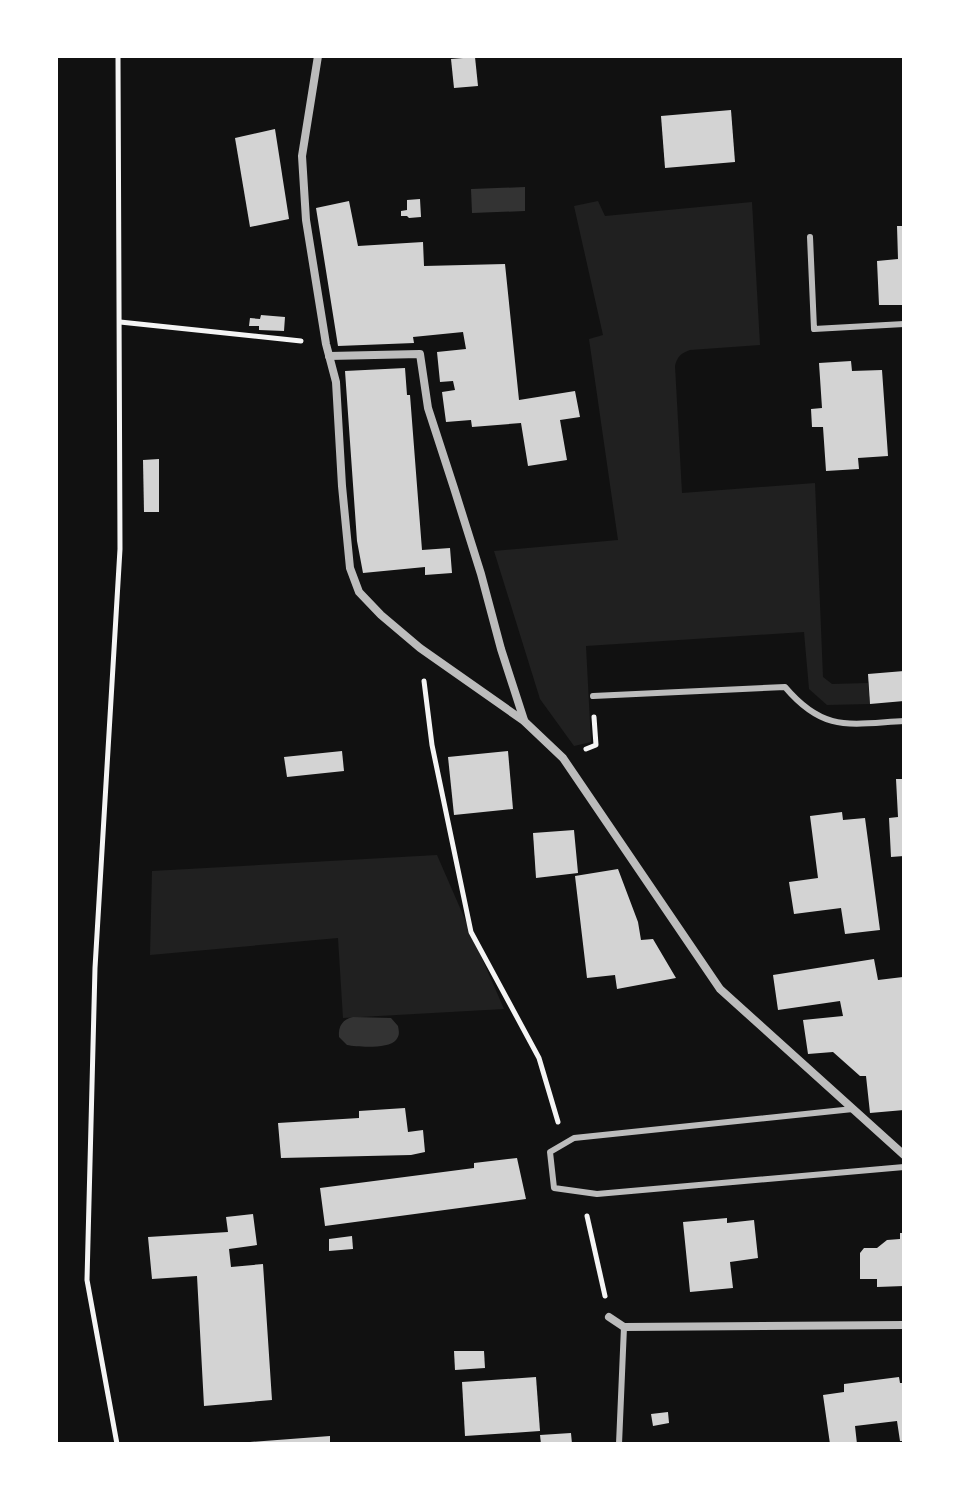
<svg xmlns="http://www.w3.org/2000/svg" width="960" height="1500" font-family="Jost,sans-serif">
	<rect width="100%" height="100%" fill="#111"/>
	<g fill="#202020">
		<path d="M598,201L605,216L752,202L760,345L690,350C681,353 677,357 675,366L682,493L815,483L823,677L832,684L868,683L870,704L827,705L809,689L804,632L586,646L591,742L574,746L540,699L494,551L618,540L589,339L603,335L574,206Z"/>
		<polygon points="437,855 504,1009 343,1018 338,938 150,955 152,871"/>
	</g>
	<g fill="#333">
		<polygon points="525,187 525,211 472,213 471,189"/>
		<path d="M353,1017L391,1018L398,1026C399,1032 400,1035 396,1040C389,1049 358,1047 347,1045L339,1037C338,1026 343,1019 353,1017Z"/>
	</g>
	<g fill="#d3d3d3">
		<polygon points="475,57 478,86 454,88 451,59"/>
		<polygon points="731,110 735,162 665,168 661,116"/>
		<polygon points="275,129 289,219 250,227 235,138"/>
		<polygon points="420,199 421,217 409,218 407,216 401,216 401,211 407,210 407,200"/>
		<polygon points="349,201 358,246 423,242 424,266 505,264 519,400 575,391 580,417 560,420 567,460 528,466 521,423 472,427 471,420 446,422 442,392 455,390 453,381 440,382 437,352 466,349 463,332 413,337 414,343 338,346 316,208"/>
		<polygon points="897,226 904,226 904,305 879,305 877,261 898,259"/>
		<polygon points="261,315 285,317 284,331 259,330 259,326 249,326 250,318 260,319"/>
		<polygon points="851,361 852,371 882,370 888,456 858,458 859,469 826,471 823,427 812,427 811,409 822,408 819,363"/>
		<polygon points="405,368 407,395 410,395 422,550 450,548 452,573 425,575 425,567 363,573 357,541 345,371"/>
		<polygon points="159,459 159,512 144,512 143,460"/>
		<polygon points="904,671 904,701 870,704 868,674"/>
		<polygon points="342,751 344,771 287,777 284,757"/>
		<polygon points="508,751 513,809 454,815 448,757"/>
		<polygon points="896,779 904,779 904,856 891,857 889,818 898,817"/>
		<polygon points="842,812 843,820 865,818 880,930 845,934 841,908 794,914 789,882 818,878 810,816"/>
		<polygon points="574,830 578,873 536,878 533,833"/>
		<polygon points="618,869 638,922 641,940 653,939 676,978 617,989 615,975 587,978 575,876"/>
		<polygon points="874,959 878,980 903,977 904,1110 870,1113 866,1076 860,1076 833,1052 808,1054 803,1020 843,1016 840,1001 778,1010 773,975"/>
		<polygon points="405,1108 408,1132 423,1130 425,1152 411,1155 281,1158 278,1123 359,1118 359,1111"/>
		<polygon points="517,1158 526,1199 325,1226 320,1188 474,1168 474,1163"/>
		<polygon points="253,1214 257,1245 229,1249 231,1267 263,1264 272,1400 204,1406 197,1276 152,1279 148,1237 228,1232 226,1217"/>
		<polygon points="727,1218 727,1223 754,1220 758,1258 730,1262 733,1288 690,1292 683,1222"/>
		<polygon points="900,1233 904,1233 904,1286 877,1287 877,1279 860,1279 860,1253 864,1248 877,1248 887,1240 900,1239"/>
		<polygon points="352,1236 353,1249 329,1251 329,1239"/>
		<polygon points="454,1351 484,1351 485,1368 455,1370"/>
		<polygon points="536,1377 540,1431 465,1436 462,1382"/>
		<polygon points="899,1377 900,1383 904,1383 904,1441 900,1441 897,1421 855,1426 857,1444 830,1444 823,1395 844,1392 844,1384"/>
		<polygon points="668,1412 669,1423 653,1426 651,1414"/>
		<polygon points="571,1433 572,1444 541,1444 540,1435"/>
		<polygon points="330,1436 330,1444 250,1444 250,1442"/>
	</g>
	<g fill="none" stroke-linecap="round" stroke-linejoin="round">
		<g stroke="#f5f5f5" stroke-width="5">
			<polyline points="120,322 301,341"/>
			<polyline points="424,681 432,745 471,932 539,1058 558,1122"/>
			<polyline points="586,749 596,745 594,717"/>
			<polyline points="587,1216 605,1296"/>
			<polyline points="117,1444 87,1280 95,968 120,549 118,56"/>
		</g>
		<g stroke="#bcbcbc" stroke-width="6">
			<polyline points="810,237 814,329 904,324"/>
			<path d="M593,696L785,687C824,733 850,724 904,721"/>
			<polyline points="853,1109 574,1138 550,1152 554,1188 597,1194 904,1167"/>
			<polyline points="619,1444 624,1327"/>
		</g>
		<g stroke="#bcbcbc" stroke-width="8">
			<polyline points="318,56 302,156 306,220 326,344 336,382 342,486 350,568 359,592 381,615 420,648 524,721 563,758 720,989 904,1155"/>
			<polyline points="329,356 420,354 428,408 454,488 481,574 501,649 524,720"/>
			<polyline points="609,1317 624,1327 904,1325"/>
		</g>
	</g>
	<rect width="960" height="1500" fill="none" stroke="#ffffff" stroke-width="116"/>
</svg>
